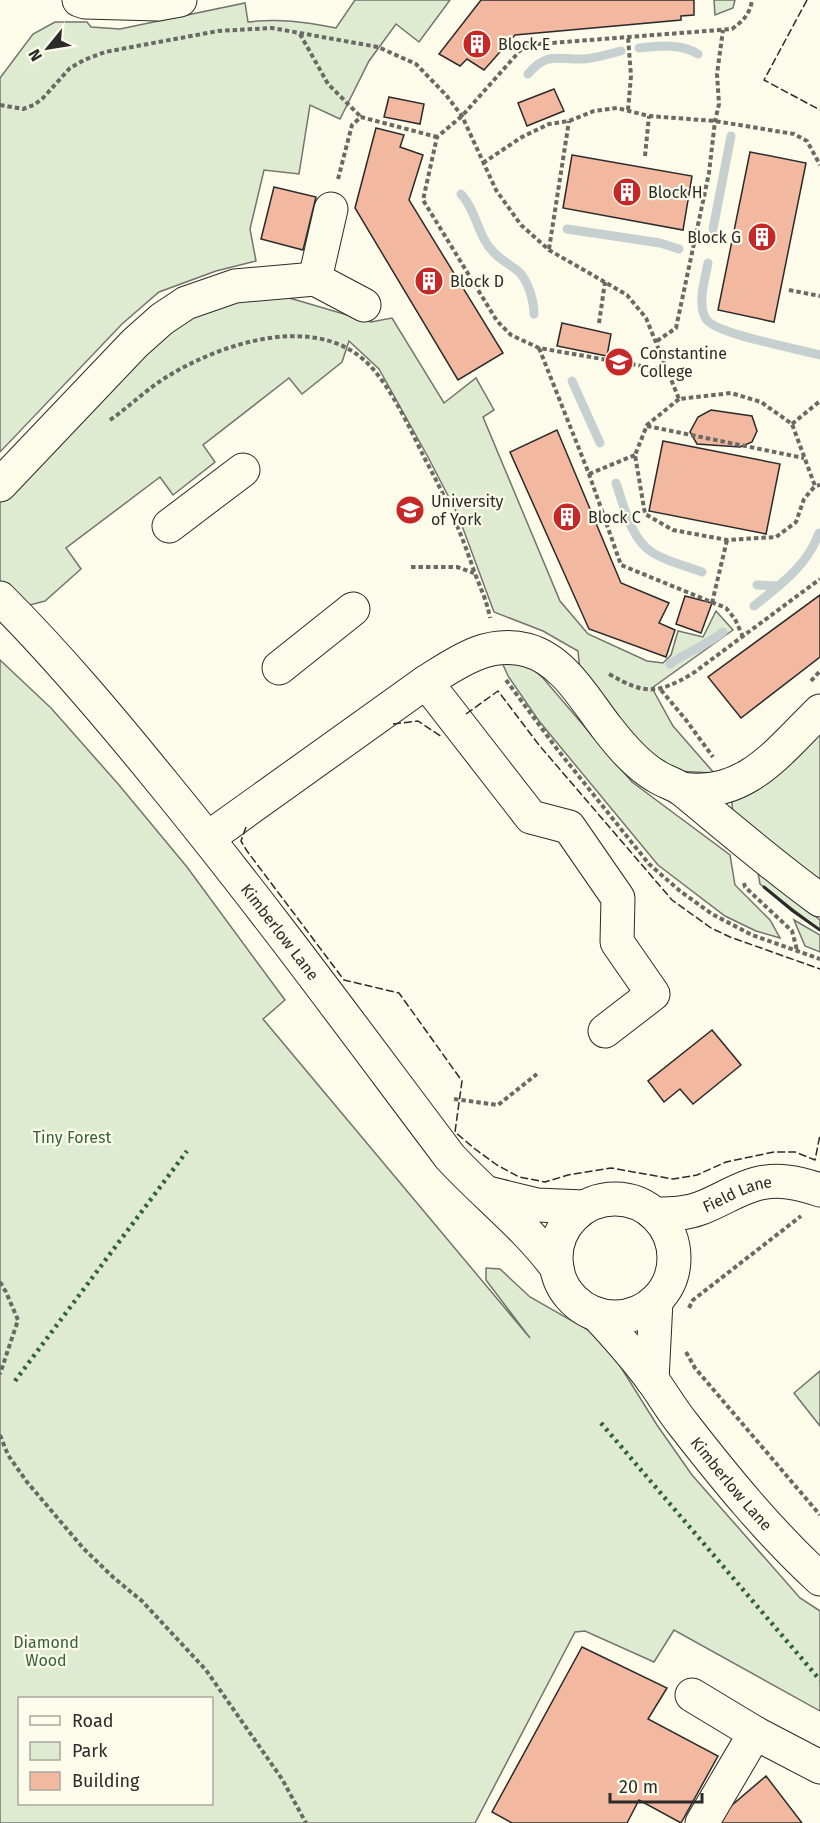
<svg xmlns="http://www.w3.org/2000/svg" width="820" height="1823" font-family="'Fira Sans',sans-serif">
	<rect width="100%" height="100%" fill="#fdfbea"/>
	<g fill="#deebd1" stroke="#74746e" stroke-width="1.5" fill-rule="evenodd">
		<path d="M355,0H450L419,42L396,24L369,61L340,119L310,105L299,174L264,170L250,229L256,261L216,271L159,292L122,324L0,452V78L33,34L55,22H87L91,27L120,29L245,3L248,22C280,18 304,22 336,28Z"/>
		<polygon points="714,0 735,0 733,8 715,15"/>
		<polygon points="286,297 371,322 392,318 444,403 476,378 494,410 483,417 560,601 588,634 647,661 663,663 671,655 678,631 703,637 716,611 733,630 652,688 673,726 714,773 675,771 650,754 581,680 578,651 543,631 494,612 458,515 428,457 379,369 349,341 342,362 302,394 289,378 203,445 215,462 173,495 160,477 66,548 81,569 45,601 26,606 0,582 0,494 158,335 225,299"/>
		<polygon points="500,658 529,666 543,678 632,782 730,855 735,885 770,920 780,938 756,931 725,916 658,865 539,721 508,676"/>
		<path d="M0,660L51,708L119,785L187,867L285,1000L263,1019L530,1338L486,1280V1268L500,1269L530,1297L590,1331L617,1361L657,1425L692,1475L800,1598L820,1611V1711L674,1630L654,1662L585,1631L575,1632L475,1823H0ZM20,1698H212V1804H20Z"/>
		<polygon points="820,725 820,888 734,822 731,795"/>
		<polygon points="758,873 820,920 820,930 760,884"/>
		<polygon points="794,920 820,935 820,952 805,946"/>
		<polygon points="820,1371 820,1426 794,1393"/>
	</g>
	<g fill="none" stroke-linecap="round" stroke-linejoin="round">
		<g stroke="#c7d0d0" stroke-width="9">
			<path d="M639,48C658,46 681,43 698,54"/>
			<path d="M528,74C547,51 558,60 584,59C596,58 609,54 621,51"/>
			<path d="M461,194C473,207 476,224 484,239C492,255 505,261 518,271C528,280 534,301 534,314"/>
			<polyline points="567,229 660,243 679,249"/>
			<polyline points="713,229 731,136"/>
			<path d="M708,263C705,279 697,304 706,319C715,334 799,349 820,355"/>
			<polyline points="572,381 600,443"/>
			<path d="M616,483C624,506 631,540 653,553C668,562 686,566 702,572"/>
			<polyline points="757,585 779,586"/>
			<path d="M754,606C781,584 807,566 819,533"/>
			<path d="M670,664C687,652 707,645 723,632"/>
		</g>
	</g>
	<g fill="#f2b8a0" stroke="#2b2b2b" stroke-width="1.5">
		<polygon points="481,0 694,0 694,15 681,16 681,20 515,35 484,70 467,59 460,66 439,54"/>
		<polygon points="554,89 564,111 527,126 518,103"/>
		<polygon points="389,97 424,104 420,124 384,117"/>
		<polygon points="376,128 404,135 400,147 423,155 409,200 503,353 458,380 355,208"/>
		<polygon points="750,152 806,163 774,322 718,310"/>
		<polygon points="572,155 692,176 683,230 563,208"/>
		<polygon points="274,187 316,197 303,250 261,239"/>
		<polygon points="562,323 611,334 607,356 557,346"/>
		<polygon points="711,410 752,416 757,431 752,442 740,447 697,444 690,432 698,417"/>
		<polygon points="557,430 621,583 669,603 659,623 675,630 666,657 589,629 510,452"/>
		<polygon points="663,441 780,464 766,534 649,511"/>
		<polygon points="820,595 820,657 741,718 708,677"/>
		<polygon points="685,596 712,603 701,633 676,624"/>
		<polygon points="712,1030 741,1065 693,1104 680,1089 664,1102 648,1081"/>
		<polygon points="582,1647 667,1688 648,1719 718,1756 681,1823 639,1800 627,1823 512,1823 492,1812"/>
		<polygon points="766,1776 802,1823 711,1823"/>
	</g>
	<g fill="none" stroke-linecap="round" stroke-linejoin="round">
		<g stroke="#2b2b2b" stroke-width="35">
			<g id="minor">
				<polyline points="79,0 85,2 158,4 180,0"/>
				<polyline points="315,279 331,209"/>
				<polyline points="0,485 135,343 162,319 186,303 235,286 315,279 364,305"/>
				<polyline points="169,526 243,470"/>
				<path id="s1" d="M0,598C58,656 110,718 162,782C262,904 355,1031 450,1157C485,1195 526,1226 557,1268"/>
				<polyline points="279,668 353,609"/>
				<polyline points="426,682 531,817 569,827 618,898 617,942 653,994 605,1031"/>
				<path d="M682,789C745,799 779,751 820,711"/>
				<path d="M208,838L426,682C458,662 487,640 527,650C564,660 585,700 607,728C621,746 637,765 656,776C665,782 676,784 684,791C729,828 773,866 820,900"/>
				<polyline points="488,1193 537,1205 584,1207"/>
				<circle cx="615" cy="1258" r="59"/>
				<path id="s2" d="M655,1214C671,1214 686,1214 701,1208C720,1201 737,1189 756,1184C778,1178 799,1183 820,1190"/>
				<path id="s3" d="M597,1315C616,1335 634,1356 651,1378C662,1393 671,1409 683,1424C725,1478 769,1532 820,1579"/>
				<polyline points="652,1380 656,1301"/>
				<polyline points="692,1695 755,1733"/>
				<polyline points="702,1823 755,1733 820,1767"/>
			</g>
		</g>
		<g stroke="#6a6964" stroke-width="4" stroke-dasharray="4.5 3" stroke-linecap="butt">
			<polyline points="300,34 328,84 361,117"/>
			<polyline points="0,105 23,109 34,105 43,98 70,68 84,60 105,52 218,31 272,28 378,47 416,64 446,95 462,116 496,190 521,225 549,250 627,295 646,318 679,399 731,393 761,402 792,424 815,486 820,485"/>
			<polyline points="628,110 631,76 628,37"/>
			<polyline points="645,156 649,116"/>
			<polyline points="483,163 522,137 549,124 569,121 594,111 617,108 649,116 715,121 794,134 807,141 820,165"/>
			<polyline points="338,179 352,125 361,117 437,137"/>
			<polyline points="549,249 569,121"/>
			<polyline points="789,290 820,296"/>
			<polyline points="599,323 605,282"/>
			<polyline points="657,341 676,328 709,173 715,121 719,104 717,74 723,30"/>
			<polyline points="539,348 589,474 621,565 726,608 735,619 743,637"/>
			<path d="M665,370L539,348L511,335L497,321L423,200L437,137L462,116L525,45L732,29C743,21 750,14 752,0"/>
			<polyline points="679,399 647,425 635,455 645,514 673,530 727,540 776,537 796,522 804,499 815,486"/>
			<path d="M110,420C130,406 147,389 168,376C224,342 322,310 373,369C394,393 411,431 425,459C445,496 461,532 474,571C480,587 487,601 490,618"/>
			<polyline points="792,424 820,401"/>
			<polyline points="647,426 804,458"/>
			<polyline points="589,474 635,455"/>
			<polyline points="411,567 457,567 474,573"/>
			<polyline points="712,603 727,540"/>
			<path d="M609,674C645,695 657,694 692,674L820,579"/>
			<polyline points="506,680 557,749 649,864 680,891 712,914 752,935 820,959"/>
			<polyline points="811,681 820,671"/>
			<polyline points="661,690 686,720 713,757"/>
			<polyline points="744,883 745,887 792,931 797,950"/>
			<polyline points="454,1099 498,1105 537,1074"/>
			<polyline points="0,1282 6,1292 18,1320 0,1374"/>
			<polyline points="689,1308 693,1300 801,1216"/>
			<polyline points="686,1352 695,1368 820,1515"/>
			<polyline points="0,1435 8,1455 27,1482 83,1548 114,1578 142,1601 206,1670 282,1779 306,1823"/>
		</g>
		<use href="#minor" stroke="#fdfbea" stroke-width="33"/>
		<g stroke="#34623c" stroke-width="4.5" stroke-dasharray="3 4.5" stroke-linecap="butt">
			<polyline points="15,1381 187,1151"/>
			<polyline points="601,1423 820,1680"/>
		</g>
		<g stroke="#2b2b2b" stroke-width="1.5" stroke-dasharray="8 3" stroke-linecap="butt">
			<polyline points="807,0 764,80 820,110"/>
			<polyline points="466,714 498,691 539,745 672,900 711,928 730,937 820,969"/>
			<polyline points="393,724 418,721 442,737"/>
			<polyline points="246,827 241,841 247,851 344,980 399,993 462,1081 455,1132 475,1149 497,1165 519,1177 545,1182 568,1175 611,1168 673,1179 697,1175 726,1162 774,1152 795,1152 815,1160 820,1135"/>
		</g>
		<polyline stroke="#2b2b2b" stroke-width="3" points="764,887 793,911 820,930"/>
	</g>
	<defs>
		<g id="building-disc" transform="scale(1.5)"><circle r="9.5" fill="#c62828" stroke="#fdfbea"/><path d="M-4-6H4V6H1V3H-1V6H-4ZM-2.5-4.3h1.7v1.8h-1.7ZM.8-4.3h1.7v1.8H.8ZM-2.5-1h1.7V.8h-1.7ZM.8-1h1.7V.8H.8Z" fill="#fff"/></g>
		<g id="university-disc" transform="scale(1.5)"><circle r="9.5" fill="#c62828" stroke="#fdfbea"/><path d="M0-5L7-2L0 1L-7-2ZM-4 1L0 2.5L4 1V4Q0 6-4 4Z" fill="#fff"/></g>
	</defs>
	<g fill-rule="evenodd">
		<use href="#building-disc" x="477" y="44"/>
		<use href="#building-disc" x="627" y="192"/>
		<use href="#building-disc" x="762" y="237"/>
		<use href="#building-disc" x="429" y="281"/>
		<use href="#university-disc" x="619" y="362"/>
		<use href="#university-disc" x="410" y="510"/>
		<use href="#building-disc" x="567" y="517"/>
	</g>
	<g text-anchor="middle" stroke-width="4.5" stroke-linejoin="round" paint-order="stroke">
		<g font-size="16" fill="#2b2b2b" stroke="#fdfbea" text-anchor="start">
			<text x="498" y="50">Block E</text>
			<text x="648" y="198">Block H</text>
			<text x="741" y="243" text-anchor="end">Block G</text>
			<text x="450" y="287">Block D</text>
			<text x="640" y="359">Constantine<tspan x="640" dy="18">College</tspan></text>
			<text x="431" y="507">University<tspan x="431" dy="18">of York</tspan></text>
			<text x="588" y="523">Block C</text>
		</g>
		<g font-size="16" fill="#2b2b2b" stroke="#fdfbea">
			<text dy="6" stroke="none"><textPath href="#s1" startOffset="436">Kimberlow Lane</textPath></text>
			<text dy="6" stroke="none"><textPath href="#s2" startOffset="86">Field Lane</textPath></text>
			<text dy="6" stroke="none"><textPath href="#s3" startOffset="216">Kimberlow Lane</textPath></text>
		</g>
		<g font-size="16" fill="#34623c" stroke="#fdfbea">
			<text x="72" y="1143">Tiny Forest</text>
			<text x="46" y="1648">Diamond<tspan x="46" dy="18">Wood</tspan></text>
		</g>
	</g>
	<rect x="18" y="1697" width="195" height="108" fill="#fdfbea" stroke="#a9a89e" stroke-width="1.5"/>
	<rect x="30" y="1716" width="30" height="9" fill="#fdfbea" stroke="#a9a89e" stroke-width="1.5"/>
	<text x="72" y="1727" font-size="18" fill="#2b2b2b">Road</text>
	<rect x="30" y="1742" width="30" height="18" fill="#deebd1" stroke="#a9a89e" stroke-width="1.5"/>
	<text x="72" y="1757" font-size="18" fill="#2b2b2b">Park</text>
	<rect x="30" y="1772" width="30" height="18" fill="#f2b8a0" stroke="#a9a89e" stroke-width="1.5"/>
	<text x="72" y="1787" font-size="18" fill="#2b2b2b">Building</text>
	<g transform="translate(48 48) rotate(240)" stroke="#fdfbea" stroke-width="4.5" paint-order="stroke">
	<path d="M0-4.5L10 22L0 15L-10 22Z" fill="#2b2b2b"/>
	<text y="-9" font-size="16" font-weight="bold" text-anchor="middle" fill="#2b2b2b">N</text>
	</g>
	<path d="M610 1793v9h92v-9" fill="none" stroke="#2b2b2b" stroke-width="3"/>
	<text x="619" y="1793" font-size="18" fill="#2b2b2b" stroke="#fdfbea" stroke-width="4.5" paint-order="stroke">20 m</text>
</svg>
